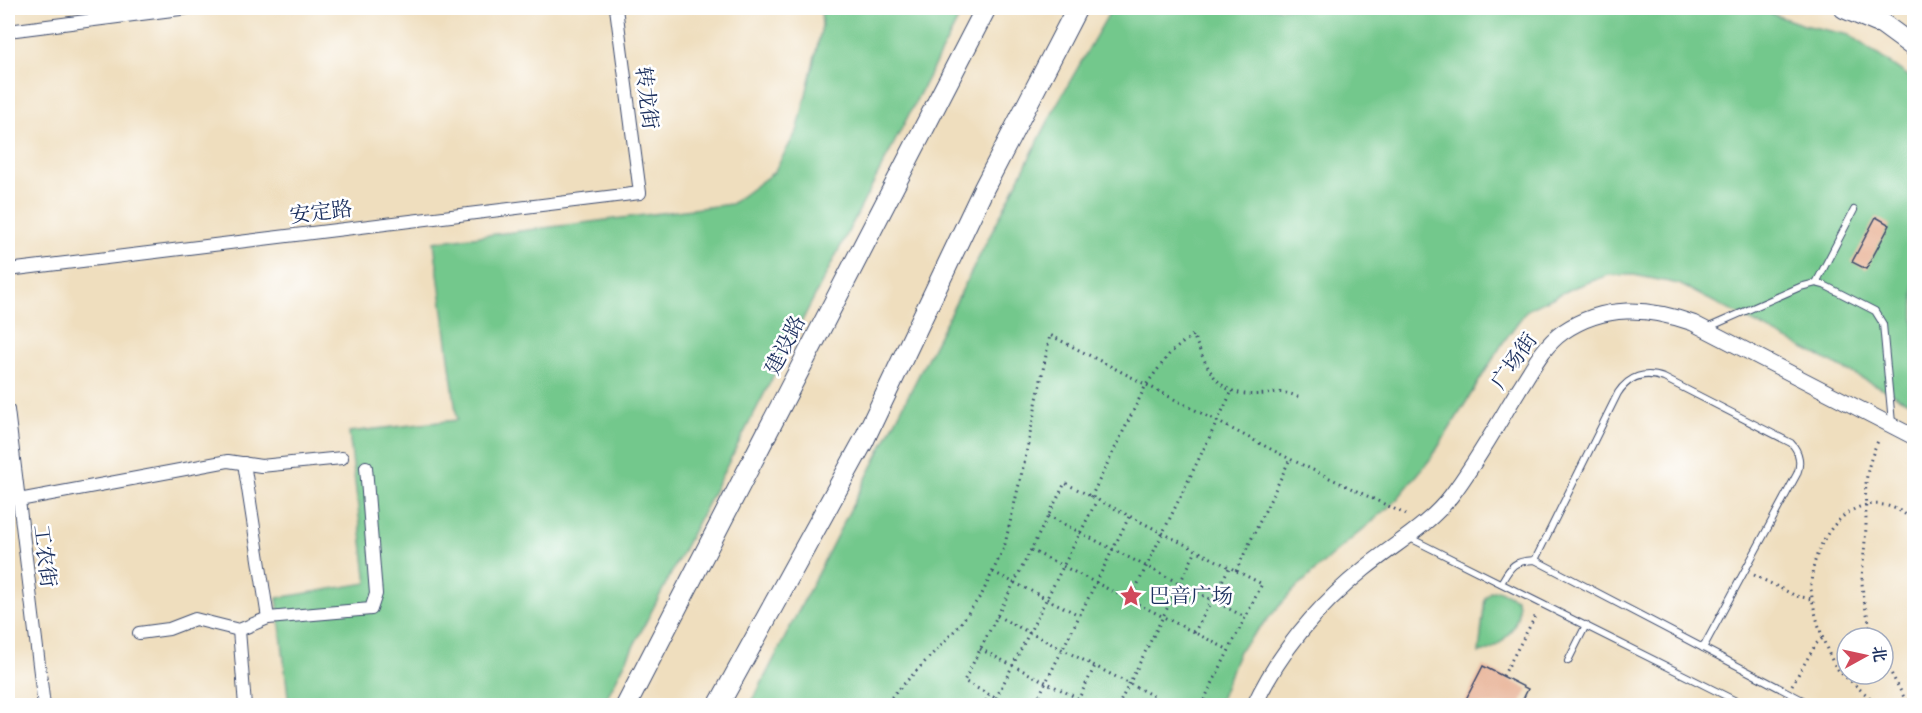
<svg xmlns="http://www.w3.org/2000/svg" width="1922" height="713" font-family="'IM FELL Great Primer','Noto Serif SC',serif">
	<rect width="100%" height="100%" fill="#fff"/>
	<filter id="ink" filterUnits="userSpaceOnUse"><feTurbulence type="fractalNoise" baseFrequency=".0167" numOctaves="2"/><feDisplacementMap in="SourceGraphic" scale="12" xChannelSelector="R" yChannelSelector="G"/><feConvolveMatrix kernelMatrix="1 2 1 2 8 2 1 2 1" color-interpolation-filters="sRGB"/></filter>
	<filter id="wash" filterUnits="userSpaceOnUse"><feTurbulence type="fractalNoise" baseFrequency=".008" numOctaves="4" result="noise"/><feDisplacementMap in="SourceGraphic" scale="24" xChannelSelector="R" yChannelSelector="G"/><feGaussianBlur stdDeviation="1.35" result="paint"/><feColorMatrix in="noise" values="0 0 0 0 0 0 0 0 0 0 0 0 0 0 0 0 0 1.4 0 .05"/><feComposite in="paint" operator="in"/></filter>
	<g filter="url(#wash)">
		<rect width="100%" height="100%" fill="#efdebe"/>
		<g fill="#73c88c" stroke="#477c75" stroke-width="1.5">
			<polygon points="821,8 964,8 603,705 289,705 277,598 367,583 349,432 457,420 434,242 731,204 774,172 798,129 822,26"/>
			<polygon points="1112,8 1754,8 1804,25 1849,35 1914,80 1914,405 1679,284 1634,275 1609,275 1575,287 1527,310 1504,341 1432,457 1394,503 1329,558 1293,591 1239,651 1218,705 750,706 1057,104"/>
			<path d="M1498,590L1516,599C1526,620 1500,651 1479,653L1485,598L1490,592Z"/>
		</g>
		<g id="blocks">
			<g fill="#e8b397">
				<polygon points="1876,217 1890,225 1866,269 1852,262"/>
				<polygon points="1483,666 1528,689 1520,705 1463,705"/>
			</g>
		</g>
	</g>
	<g filter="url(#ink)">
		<use href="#blocks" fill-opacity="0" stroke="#3b496c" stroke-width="1.5"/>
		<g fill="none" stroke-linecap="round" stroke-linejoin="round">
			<g stroke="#3b496c" stroke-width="8">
				<g id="service">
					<polyline points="1816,283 1854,210"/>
					<polyline points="1707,328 1800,287 1816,283 1824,285 1875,311 1883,324 1892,423"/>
					<polyline points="1408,537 1746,706"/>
					<path d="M1535,560L1618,393C1629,376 1645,371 1664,378L1791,443C1800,452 1801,464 1797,474L1703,648"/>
					<path d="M1501,583C1511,566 1513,561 1535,560L1814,706"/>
					<polyline points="1568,661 1586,625"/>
				</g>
			</g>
			<g stroke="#3b496c" stroke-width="14">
				<g id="minor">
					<polyline points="8,31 188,8"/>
					<polyline points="8,270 640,193 616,8"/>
					<polyline points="8,410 44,706"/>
					<polyline points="244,463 268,618"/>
					<polyline points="19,500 228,461 261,466 342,458"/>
					<polyline points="239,630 245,706"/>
					<polyline points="139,633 169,629 195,619 239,630 268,618 371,609 376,594 366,467"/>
				</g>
			</g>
			<g stroke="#3b496c" stroke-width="17">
				<path id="tertiary" d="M1254,706C1279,652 1318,606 1364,569C1393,545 1427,527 1451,496C1476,463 1497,425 1519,389C1532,369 1543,346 1563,332C1604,304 1648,307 1693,323L1914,437"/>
			</g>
			<g stroke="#3b496c" stroke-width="22">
				<g id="primary">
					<polyline points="626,706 986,8"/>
					<polyline points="718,706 863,442 984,188 1077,8"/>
				</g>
			</g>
			<g stroke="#3b496c" stroke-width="22">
				<g id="trunk">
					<polyline points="1844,8 1877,22"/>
					<polyline points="1866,8 1884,25 1914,47"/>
				</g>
			</g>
			<g stroke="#3b496c" stroke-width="3" stroke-dasharray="1.5 4.5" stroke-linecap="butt">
				<path d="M1091,497L1146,385L1170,353L1193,335C1210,373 1217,399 1266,394C1278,392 1286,391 1298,397"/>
				<polyline points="1048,516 1245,617"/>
				<polyline points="1031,550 1229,650"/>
				<polyline points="1236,571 1290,459"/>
				<polyline points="993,572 1079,615"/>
				<polyline points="1754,575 1796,596 1812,599"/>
				<polyline points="1130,600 1232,391"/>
				<polyline points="997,616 1173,706"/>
				<polyline points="1194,633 1229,568"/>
				<path d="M1874,638C1868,619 1862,599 1862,579C1863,561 1865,544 1866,527C1866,490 1862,477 1878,441"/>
				<polyline points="980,649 1093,706"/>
				<polyline points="1883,658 1906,701"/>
				<polyline points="1503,676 1537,613"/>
				<polyline points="1792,685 1816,644 1824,637"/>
				<polyline points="996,698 1097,500"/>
				<polyline points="883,706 958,627 982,594 1004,548 1025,459 1050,335 1290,459 1409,516"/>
				<polyline points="983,706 989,695"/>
				<polyline points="1010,706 964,681 1065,483 1262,584 1201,706"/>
				<polyline points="1034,706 1129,517"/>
				<polyline points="1075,706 1095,666"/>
				<polyline points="1118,706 1196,551"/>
				<polyline points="1159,706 1162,700"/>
				<path d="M1886,706C1872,701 1863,692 1853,683C1847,678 1840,673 1836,667C1825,651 1810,603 1811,584C1814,530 1863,476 1914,521"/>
				<polyline points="1894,706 1914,697"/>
			</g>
			<use href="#service" stroke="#fff" stroke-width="6"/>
			<use href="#minor" stroke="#fff" stroke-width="12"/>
			<use href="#tertiary" stroke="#fff" stroke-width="15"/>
			<use href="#primary" stroke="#fff" stroke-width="20"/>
			<use href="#trunk" stroke="#fff" stroke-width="20"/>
		</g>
	</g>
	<defs>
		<g id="sight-bare" transform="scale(1.8)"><path d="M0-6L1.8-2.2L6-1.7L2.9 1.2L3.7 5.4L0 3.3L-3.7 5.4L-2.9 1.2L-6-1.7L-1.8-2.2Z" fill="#d1495b" stroke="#fff" stroke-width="2.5" paint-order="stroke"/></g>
	</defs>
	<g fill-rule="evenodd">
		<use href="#sight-bare" x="1131" y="596"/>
	</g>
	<g text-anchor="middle" stroke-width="5" stroke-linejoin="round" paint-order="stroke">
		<g font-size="21" fill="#1b2f5e" stroke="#fff">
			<text transform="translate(647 98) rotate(83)" y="7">转龙街</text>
			<text transform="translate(321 212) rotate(-7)" y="7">安定路</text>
			<text transform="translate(785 345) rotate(-63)" y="7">建设路</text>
			<text transform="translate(1514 361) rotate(-55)" y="7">广场街</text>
			<text transform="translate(45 556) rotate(83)" y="7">工农街</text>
		</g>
		<g font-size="21" fill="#1b2f5e" stroke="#fff" text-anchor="start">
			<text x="1149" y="603">巴音广场</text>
		</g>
	</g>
	<rect width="1922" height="713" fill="none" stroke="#fff" stroke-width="30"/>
	<g transform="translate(1865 656) rotate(82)"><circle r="28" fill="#ffffff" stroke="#a4acbf" stroke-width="1.5"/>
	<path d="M0-4.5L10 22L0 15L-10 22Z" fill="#d1495b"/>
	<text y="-9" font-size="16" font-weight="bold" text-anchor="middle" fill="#1b2f5e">北</text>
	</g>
</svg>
